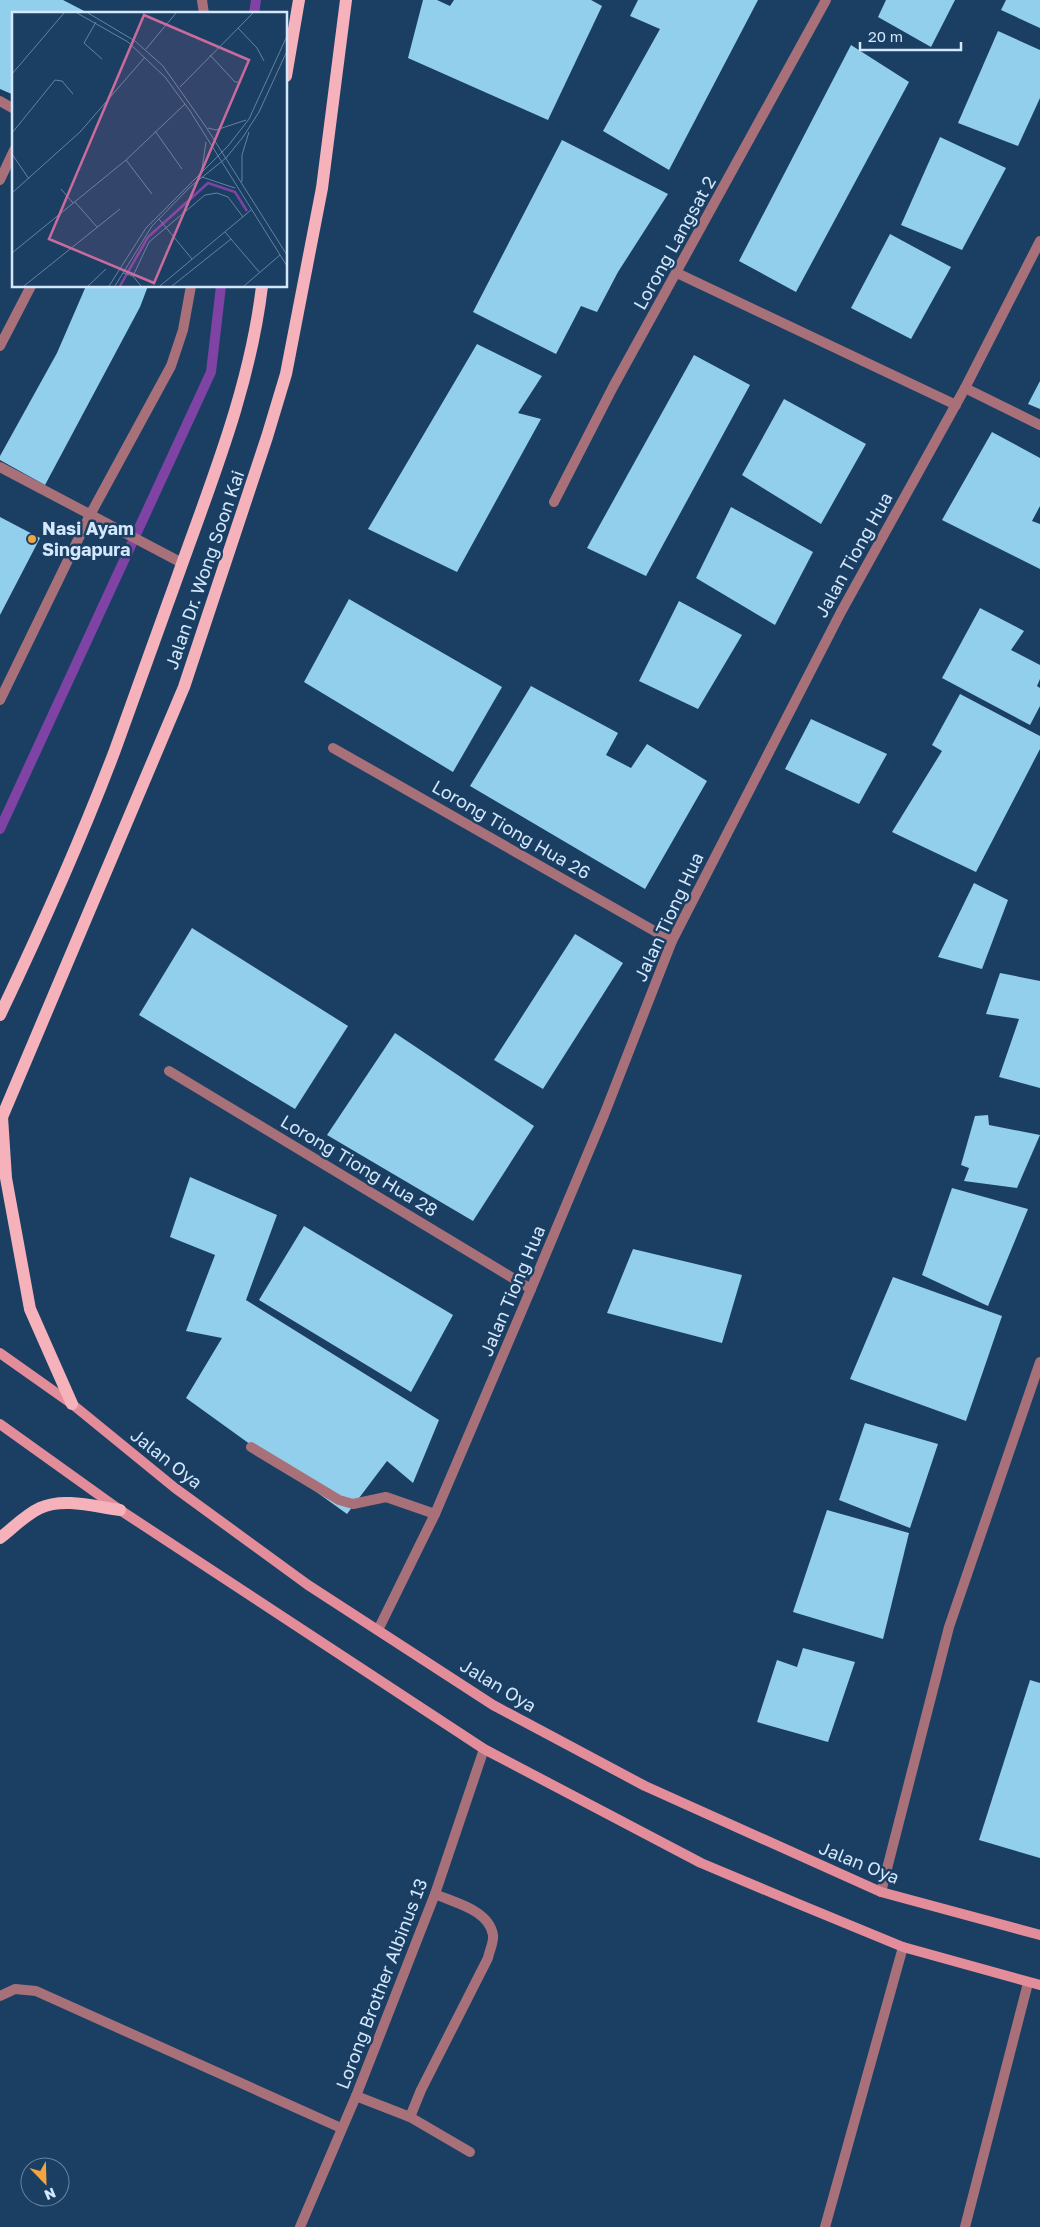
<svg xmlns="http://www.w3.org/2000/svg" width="1040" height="2227" font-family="'Golos Text',sans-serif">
	<rect width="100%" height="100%" fill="#1b3f63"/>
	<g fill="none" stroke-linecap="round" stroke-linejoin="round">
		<g stroke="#7e43a4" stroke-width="10">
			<polyline points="254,14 256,0"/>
			<polyline points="0,829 211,372 221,286"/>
		</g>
	</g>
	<g fill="#92cfed">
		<polygon points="0,0 63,0 90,14 14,14 14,95 0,89"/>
		<polygon points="423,0 437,0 450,6 454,0 591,0 602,6 548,120 408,58"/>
		<polygon points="638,0 758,0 669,170 603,131 660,29 630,16"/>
		<polygon points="886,0 955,0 931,47 878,17"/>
		<polygon points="1006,0 1040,0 1040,28 1001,10"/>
		<polygon points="998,31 1040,50 1040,98 1018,146 958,123"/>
		<polygon points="851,45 909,82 796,292 739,261"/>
		<polygon points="940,137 1006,168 962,250 901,225"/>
		<polygon points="562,140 668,194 618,272 597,312 581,306 556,354 473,312"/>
		<polygon points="890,234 951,267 911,339 851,308"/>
		<polygon points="86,286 148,286 140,307 45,485 0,460 0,456 57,353"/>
		<polygon points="477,344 542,376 518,413 541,419 457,572 368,529"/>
		<polygon points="694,355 750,385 646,576 587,548"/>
		<polygon points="1040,381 1040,409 1028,404"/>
		<polygon points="784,399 866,444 821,524 742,475"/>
		<polygon points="992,432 1040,458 1040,506 1032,521 1040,524 1040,569 942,520"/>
		<polygon points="731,507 813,552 775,625 696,578"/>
		<polygon points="0,517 40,538 0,615"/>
		<polygon points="349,599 502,687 453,772 304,682"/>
		<polygon points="679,601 742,635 698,709 639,681"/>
		<polygon points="980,608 1024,631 1011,650 1040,665 1040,679 1037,686 1040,688 1040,706 1030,725 942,678"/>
		<polygon points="531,686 618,733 606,755 631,768 647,744 707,781 645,889 470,786"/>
		<polygon points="960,694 1040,736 1040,749 976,872 892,832 942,751 932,745"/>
		<polygon points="811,719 887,754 859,804 785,769"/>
		<polygon points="974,883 1008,900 982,969 938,957"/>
		<polygon points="192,928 348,1026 295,1109 139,1015"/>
		<polygon points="575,934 623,963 543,1089 494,1060"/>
		<polygon points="1000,973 1040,981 1040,1088 999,1077 1019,1019 986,1014"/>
		<polygon points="395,1033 534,1126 473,1221 327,1135"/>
		<polygon points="988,1115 989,1125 1040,1135 1017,1188 964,1181 969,1168 961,1165 975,1116"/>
		<polygon points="190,1177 277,1215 246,1300 439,1420 413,1483 387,1461 347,1514 186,1398 222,1338 186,1331 215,1255 170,1237"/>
		<polygon points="952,1188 1028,1209 988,1306 922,1275"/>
		<polygon points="304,1226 453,1315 411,1392 259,1300"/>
		<polygon points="633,1249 742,1275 722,1343 607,1313"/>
		<polygon points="893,1277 1002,1316 966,1421 850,1379"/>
		<polygon points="865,1423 938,1444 910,1528 839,1500"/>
		<polygon points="827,1510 909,1533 883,1639 793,1612"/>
		<polygon points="803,1648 855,1662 828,1742 757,1722 777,1660 797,1667"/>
		<polygon points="1030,1680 1040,1683 1040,1858 979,1840"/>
	</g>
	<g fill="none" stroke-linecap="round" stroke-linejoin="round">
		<g stroke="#a87179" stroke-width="10">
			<polyline points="0,101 14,109"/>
			<polyline points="0,180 14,150"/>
			<polyline points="0,346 31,286"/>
			<polyline points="251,1447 339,1500 353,1504 386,1497 435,1514"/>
			<path d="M356,2096L410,2117L421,2090L488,1958C489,1952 494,1942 493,1935C489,1910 455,1903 435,1894"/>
			<polyline points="410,2117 470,2152"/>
			<polyline points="965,2227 1028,1983"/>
		</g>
		<g stroke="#a87179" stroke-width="10">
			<polyline points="202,0 204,14"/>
			<polyline points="677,273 956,405"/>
			<polyline points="965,388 1040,425"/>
			<polyline points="0,467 182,563"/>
			<polyline points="554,502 613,387 826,0"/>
			<polyline points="0,700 90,515 171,366 183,330 191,286"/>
			<polyline points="333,748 672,941"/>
			<polyline points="169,1071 531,1289"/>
			<polyline points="378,1630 435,1514 531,1289 604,1115 672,941 841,612 965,388 1040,241"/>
			<polyline points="881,1892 949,1627 1040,1362"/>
			<polyline points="0,1996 15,1989 36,1991 341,2128"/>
			<polyline points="300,2227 356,2096 435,1894 484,1749"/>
			<polyline points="825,2227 903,1947"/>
		</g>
		<g stroke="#e48d9a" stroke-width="10">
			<polyline points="0,1353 72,1404 175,1488 308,1585 493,1705 645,1786 881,1892 1040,1935"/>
			<polyline points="0,1424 120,1510 484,1749 701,1863 801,1905 903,1947 1040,1985"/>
		</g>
		<g stroke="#f6b2bb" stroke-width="12">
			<polyline points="286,76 299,0"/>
			<path d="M0,1015C41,929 81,840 115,750C136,693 156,635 177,578C211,482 250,388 262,286"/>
			<polyline points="2,1117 6,1178 30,1309 72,1404"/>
			<polyline points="0,1122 184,687 267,437 286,374 322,188 346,0"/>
			<path d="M0,1538C13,1528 25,1515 40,1508C64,1497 96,1507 120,1510"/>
		</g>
	</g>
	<circle fill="#f1a540" stroke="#1b3f63" stroke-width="2" cx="32" cy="539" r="5"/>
	<g text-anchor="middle" stroke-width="5" stroke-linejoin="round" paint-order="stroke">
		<g font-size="18" fill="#d3e7fd" stroke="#1b3f63">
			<text transform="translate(675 243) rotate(-61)" y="6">Lorong Langsat 2</text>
			<text transform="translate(854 555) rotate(-61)" y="6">Jalan Tiong Hua</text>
			<text transform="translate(205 570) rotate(-71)" y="6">Jalan Dr. Wong Soon Kai</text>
			<text transform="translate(511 830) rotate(30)" y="6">Lorong Tiong Hua 26</text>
			<text transform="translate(669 917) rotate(-65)" y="6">Jalan Tiong Hua</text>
			<text transform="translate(359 1166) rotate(31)" y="6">Lorong Tiong Hua 28</text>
			<text transform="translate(513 1291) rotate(-67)" y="6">Jalan Tiong Hua</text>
			<text transform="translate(166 1459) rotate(38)" y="6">Jalan Oya</text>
			<text transform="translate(498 1686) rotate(31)" y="6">Jalan Oya</text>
			<text transform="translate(859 1863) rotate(22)" y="6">Jalan Oya</text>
			<text transform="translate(382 1984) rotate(-69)" y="6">Lorong Brother Albinus 13</text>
		</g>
		<g font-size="18" font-weight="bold" fill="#d3e7fd" stroke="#1b3f63" text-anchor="start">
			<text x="42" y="535">Nasi Ayam<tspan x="42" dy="21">Singapura</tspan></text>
		</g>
	</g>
	<g transform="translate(12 12)">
		<rect width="275" height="275" fill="#1b3f63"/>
		<path fill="none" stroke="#7e43a4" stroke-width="2.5" d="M108,274L136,225L196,171L223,180L235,199"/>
		<path fill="none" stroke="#6582a1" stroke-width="1" d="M65,1L116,30L153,65L178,99L275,254M76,1L123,29L151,54L194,115L275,243M84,10L72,31L90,47M226,16L245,36L252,49M134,37L164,1M198,43L223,70H229M0,62L52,1M168,75L241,1M196,116L204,118L234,108M143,119L170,157M0,121L43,68L50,69L61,82M0,142L17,167M114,148L140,182M190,157L194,130M190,165L223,176M230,170V143L237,120M49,177L61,191M0,181L68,120L133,45M63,190L85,215M147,207L180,247M213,220L248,261M0,241L114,148L173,92M111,261L121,264L129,274M121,264L137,230L193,183L205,181L216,185L231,205M12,274L108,197M76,274L94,257M97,274L134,216L216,134L237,107L275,24M103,274L140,214L178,175L214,146L231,125L247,100L275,39M148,274L239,198M160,274L219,227M232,274L268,243"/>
		<path fill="#c96b9c" fill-opacity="0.15" stroke="#c96b9c" stroke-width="2.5" d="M132,3L237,48L142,271L37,227Z"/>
		<rect width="275" height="275" fill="none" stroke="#d3e7fd" stroke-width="2.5"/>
	</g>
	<g transform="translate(45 2182) rotate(157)"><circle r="24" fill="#1b3f63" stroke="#6582a1"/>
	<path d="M0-4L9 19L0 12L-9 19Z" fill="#f1a540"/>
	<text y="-8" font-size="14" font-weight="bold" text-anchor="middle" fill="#d3e7fd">N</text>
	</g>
	<path d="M860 42v8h101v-8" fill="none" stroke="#d3e7fd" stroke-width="2.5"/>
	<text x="868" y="42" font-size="15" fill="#d3e7fd" stroke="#1b3f63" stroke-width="4" paint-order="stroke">20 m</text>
</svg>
